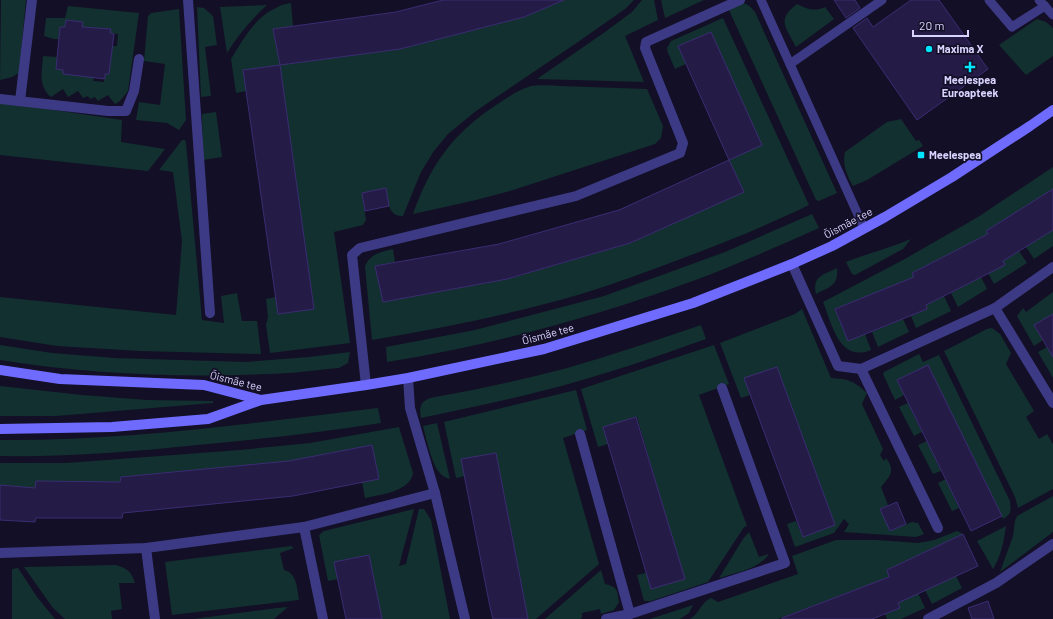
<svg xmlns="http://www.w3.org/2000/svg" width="1053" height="619" font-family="Barlow,sans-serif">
	<rect width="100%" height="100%" fill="#130f26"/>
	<g fill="#12302f">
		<polygon points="1,0 26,0 19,73 12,77 0,80"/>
		<path d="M564,0H634L625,9L578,42L476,111L448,134L434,151L421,172L403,216C388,217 388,201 386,189L362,193L366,220L363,225L334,232L350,343L270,353L266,325L268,317L266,299L276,297L278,314L314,309L280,65L246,91L236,93L231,59C243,40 255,17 276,8C280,5 286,4 291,3L293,26L273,29L280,65L400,49L524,17Z"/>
		<polygon points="642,0 654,0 658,20 625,36 644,82 537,79 605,32 632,12"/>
		<polygon points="661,0 704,0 665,18"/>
		<path d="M739,3C747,3 750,6 755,12L837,193L819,201L816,200L728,8Z"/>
		<path d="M797,4C807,9 814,12 825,7L834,19L796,47C786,27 776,20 797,4Z"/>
		<path d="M267,5C252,19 238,35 227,53L220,7Z"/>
		<path d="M68,6L139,13L128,91L120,101L115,104L108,95L98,101L95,97L90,99L88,96L83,98L78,91L68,97L63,89L51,97C38,86 42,72 43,56L57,57L56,69L63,70V74L94,77L93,81L104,82L105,74H109L112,46H117L118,34L110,33L111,29L82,27L83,22L66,20L65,27H60L59,39H54L44,36L46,18H65Z"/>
		<polygon points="197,7 204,8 213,16 217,45 205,47 211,96 201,97"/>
		<polygon points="179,9 186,120 179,130 167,123 136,120 139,102 160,105 165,64 144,61 148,16 151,13"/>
		<path d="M723,18L809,205C766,226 723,243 678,260C646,272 614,284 581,294C513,314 442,328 372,340L365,267C369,254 381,252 393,249L395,262L375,266L383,302L508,279L631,243L743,192L729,160L761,145L711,32L678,46L686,64L675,69L668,53L667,48L671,41Z"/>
		<polygon points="1037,19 1046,22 1053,28 1053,56 1026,75 999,45"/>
		<path d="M561,86L647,89L663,126L661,138L655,144L510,191L476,200L413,214C430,166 452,134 496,105C506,99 516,91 528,87C537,84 551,86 561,86Z"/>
		<polygon points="0,102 122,120 121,142 165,149 148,171 0,155"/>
		<polygon points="216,112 222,157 203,160 202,114"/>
		<path d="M901,119L916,141L919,140L923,146L867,180L853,186C847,175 842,165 845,152L887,122Z"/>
		<polygon points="182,140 185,140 186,143 202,320 224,323 221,296 237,293 242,321 257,321 261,354 140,351 57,346 0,337 0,297 176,315 182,241 173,172 159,170"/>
		<path d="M1053,167V189L987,231L988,234L912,273L914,277L835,309L848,341L865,334L871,350C839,363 832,324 823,302L903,260L978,217Z"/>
		<path d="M812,214L819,228C776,247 734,266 690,282C592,318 491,345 387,362L386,347L475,330L604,296L725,252Z"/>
		<polygon points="1053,230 1053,246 1034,259 1026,247"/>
		<path d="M911,239L903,249L855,275L852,274L846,262C868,253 890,248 911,239Z"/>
		<polygon points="1019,251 1027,263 994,284 988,273 1001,259 1005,260"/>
		<path d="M837,268C839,286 829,287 816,294C812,276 823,275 837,268Z"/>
		<polygon points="981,277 987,289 958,307 951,293"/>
		<polygon points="1053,292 1053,314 1043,340 1034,346 1017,316 1023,308 1026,312"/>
		<polygon points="944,296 951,311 916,328 911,316 927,309 925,303 928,304"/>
		<path d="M802,309L831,378C849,379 854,381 867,393L862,404L883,449L880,455L884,461L886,458C896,471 890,476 881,487L888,505L880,509L890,531L912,522L918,523L924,534L916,537L844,532L849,524L844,519L834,533L795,547L787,524L796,521L803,537L835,525L777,367L745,378L750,395L741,398L720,343L795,314Z"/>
		<polygon points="903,319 909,332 878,347 872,332"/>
		<path d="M701,325L706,339C664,354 621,369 579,381C527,396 474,407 421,418C419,408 420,402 430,398C476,390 522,380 567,368C612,355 657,340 701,325Z"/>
		<polygon points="992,328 1000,334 1011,353 1006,364 1034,411 1026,417 1039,439 1047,434 1053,444 1053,489 1018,508 1015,497 944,351 987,329"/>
		<path d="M0,345L52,353L115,358L246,362L309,357L350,352L348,363L339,368C315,370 290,374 266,374C177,378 88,374 0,360Z"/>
		<polygon points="714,345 729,384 699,395 747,526 744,527 708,582 651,601 644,601 637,575 646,573 684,579 637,417 603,427 608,444 598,447 581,389"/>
		<polygon points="1047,347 1053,357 1053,378 1038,352"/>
		<path d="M919,354L923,362L939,355L1010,501C1011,510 1012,514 1003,519L928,366L897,380L904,395L895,400L883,374L884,372Z"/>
		<polygon points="0,386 82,395 147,400 213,401 213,403 56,416 0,416"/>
		<polygon points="576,390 587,430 563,438 599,564 536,619 524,619 528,618 496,453 462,459 465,476 456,478 444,422"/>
		<polygon points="908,403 922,432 914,436 899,407"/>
		<path d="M378,408L381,423C320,433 259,439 197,445C132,452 66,457 0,456V440C127,441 253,423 378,408Z"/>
		<path d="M437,423L450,479C446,478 442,476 439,472C432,464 426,438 423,426Z"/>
		<path d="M399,427L413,473C411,491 380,495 365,498L362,482L379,478L372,445L289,461L121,477L120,482L36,481L35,488L0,485V463H66L240,450L310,443Z"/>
		<polygon points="927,441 941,471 933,474 918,445"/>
		<polygon points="946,479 959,508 952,511 938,483"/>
		<polygon points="1053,496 1053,532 1000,572 1013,536 1015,521 1017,516"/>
		<polygon points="414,509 399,566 406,564 419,509 424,509 431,520 450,619 382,619 369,555 335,562 338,579 328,581 319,535 324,531"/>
		<path d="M1006,526C1004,541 1001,556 993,569L977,541Z"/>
		<path d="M957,531L963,534L887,570L889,577L778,619H690C701,612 700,603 711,598L718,602L798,574L792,556L836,540H877L918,543L934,540Z"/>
		<path d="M749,532L759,557L769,554C759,569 735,573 719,578L743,539Z"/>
		<path d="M291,546L294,548L280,553L284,570C297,573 297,588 299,600L172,615L165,562Z"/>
		<path d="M116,565C128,569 131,571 135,583H119L122,609L111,611L112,619H65L53,608L24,567Z"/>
		<polygon points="18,568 37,597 55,619 12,619 12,569"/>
		<path d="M601,570L605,584C618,587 617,590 619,602L614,610L601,614L600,609L582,613V618L580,619H545Z"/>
		<polygon points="956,576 962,588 932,604 925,590"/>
		<polygon points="918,593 925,608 901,619 887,619 885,614 900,608 898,603"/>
		<polygon points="693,605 689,613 680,619 650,619"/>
		<polygon points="288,607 274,619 193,619 277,608"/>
	</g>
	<g fill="#241b47" stroke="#3b2d73">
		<polygon points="443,0 564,0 524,17 400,49 280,65 273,29 396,12"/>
		<polygon points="834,0 855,0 860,8 846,18"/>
		<polygon points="911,0 939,0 988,69 917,120 853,28 867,18 873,27"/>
		<polygon points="66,20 83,22 82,27 111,29 110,33 114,34 109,74 105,74 105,79 63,74 63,70 56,69 60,27 65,27"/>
		<polygon points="711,32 762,145 729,160 678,46"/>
		<polygon points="280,65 314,309 278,314 243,70"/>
		<polygon points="729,160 744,192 630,243 507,279 383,302 375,266 499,244 619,210"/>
		<polygon points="386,188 389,206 365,211 362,193"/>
		<polygon points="1053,189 1053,230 1003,261 1005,265 926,305 927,309 848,341 835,309 914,277 912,273 988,234 986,231"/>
		<polygon points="1053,314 1053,357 1034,325"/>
		<polygon points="928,365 1002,516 971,531 897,380"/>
		<polygon points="777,367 835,525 803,537 744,378"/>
		<polygon points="636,417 685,579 651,589 603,427"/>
		<polygon points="372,445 379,479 293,496 123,513 122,518 36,518 35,522 0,520 0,485 35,488 36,481 120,482 121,477 289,461"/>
		<polygon points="496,453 528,619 493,619 490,607 461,459"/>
		<polygon points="897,502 906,524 890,531 880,509"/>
		<polygon points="963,534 978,566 898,603 900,608 872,619 782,619 782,618 889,577 887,570"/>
		<polygon points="369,555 382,619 346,619 334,562"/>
		<polygon points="988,601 994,619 972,619 968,608"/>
	</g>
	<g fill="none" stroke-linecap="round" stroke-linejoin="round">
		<g stroke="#3d3a85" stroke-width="9">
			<polyline points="761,0 864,228"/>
			<polyline points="989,0 1012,27 1045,6"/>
			<polyline points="1039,0 1053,15"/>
			<polyline points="790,64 882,0"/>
		</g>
		<g stroke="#3d3a85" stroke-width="10">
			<polyline points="188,0 210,313"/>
			<polyline points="0,99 108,111 126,111 134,91 139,59"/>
			<polyline points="20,101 32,0"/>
			<polyline points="792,264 838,366 861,369 995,308 1053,267"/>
			<polyline points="995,308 1053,403"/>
			<polyline points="861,369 938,528"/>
			<polyline points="408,378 410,408 435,493 465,619"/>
			<polyline points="366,385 352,255 360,248 576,196 680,153 683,143 645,48 646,42 740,0"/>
			<polyline points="580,434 630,614"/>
			<polyline points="304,527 323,619"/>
			<polyline points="146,548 155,619"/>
			<polyline points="0,553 146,548 304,527 435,493"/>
			<polyline points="606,619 630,614 785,563 722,388"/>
			<polyline points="928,619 996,583 1053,544"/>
		</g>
		<g stroke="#6f6bff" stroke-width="10">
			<polyline points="0,370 60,379 204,385 261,400 366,385 408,378 544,349 693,303 792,264 832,246 885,217 952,177 1030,126 1053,110"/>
			<polyline points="0,429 112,427 208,419 261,400"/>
		</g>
	</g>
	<g fill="#00e5ff" stroke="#130f26" stroke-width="1.5">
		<circle cx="929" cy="49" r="4"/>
		<path d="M968 61h4v4h4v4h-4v4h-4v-4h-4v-4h4z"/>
		<rect x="917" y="151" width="8" height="8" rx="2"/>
	</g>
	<g text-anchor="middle" stroke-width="3.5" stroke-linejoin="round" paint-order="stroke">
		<g font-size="11" font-weight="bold" fill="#d9d4ff" stroke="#130f26" text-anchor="start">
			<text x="937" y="53">Maxima X</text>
			<text x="970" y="84" text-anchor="middle">Meelespea<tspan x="970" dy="13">Euroapteek</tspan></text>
			<text x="929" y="159">Meelespea</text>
		</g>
		<g font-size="11" fill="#d9d4ff" stroke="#130f26">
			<text transform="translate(848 223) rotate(-28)" y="4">Õismäe tee</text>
			<text transform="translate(548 334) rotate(-15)" y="4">Õismäe tee</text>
			<text transform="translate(236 381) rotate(14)" y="4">Õismäe tee</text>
		</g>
	</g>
	<path d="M913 30v6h55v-6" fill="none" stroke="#d9d4ff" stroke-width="2"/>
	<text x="919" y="30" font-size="12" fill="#d9d4ff" stroke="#130f26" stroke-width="3" paint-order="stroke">20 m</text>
</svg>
